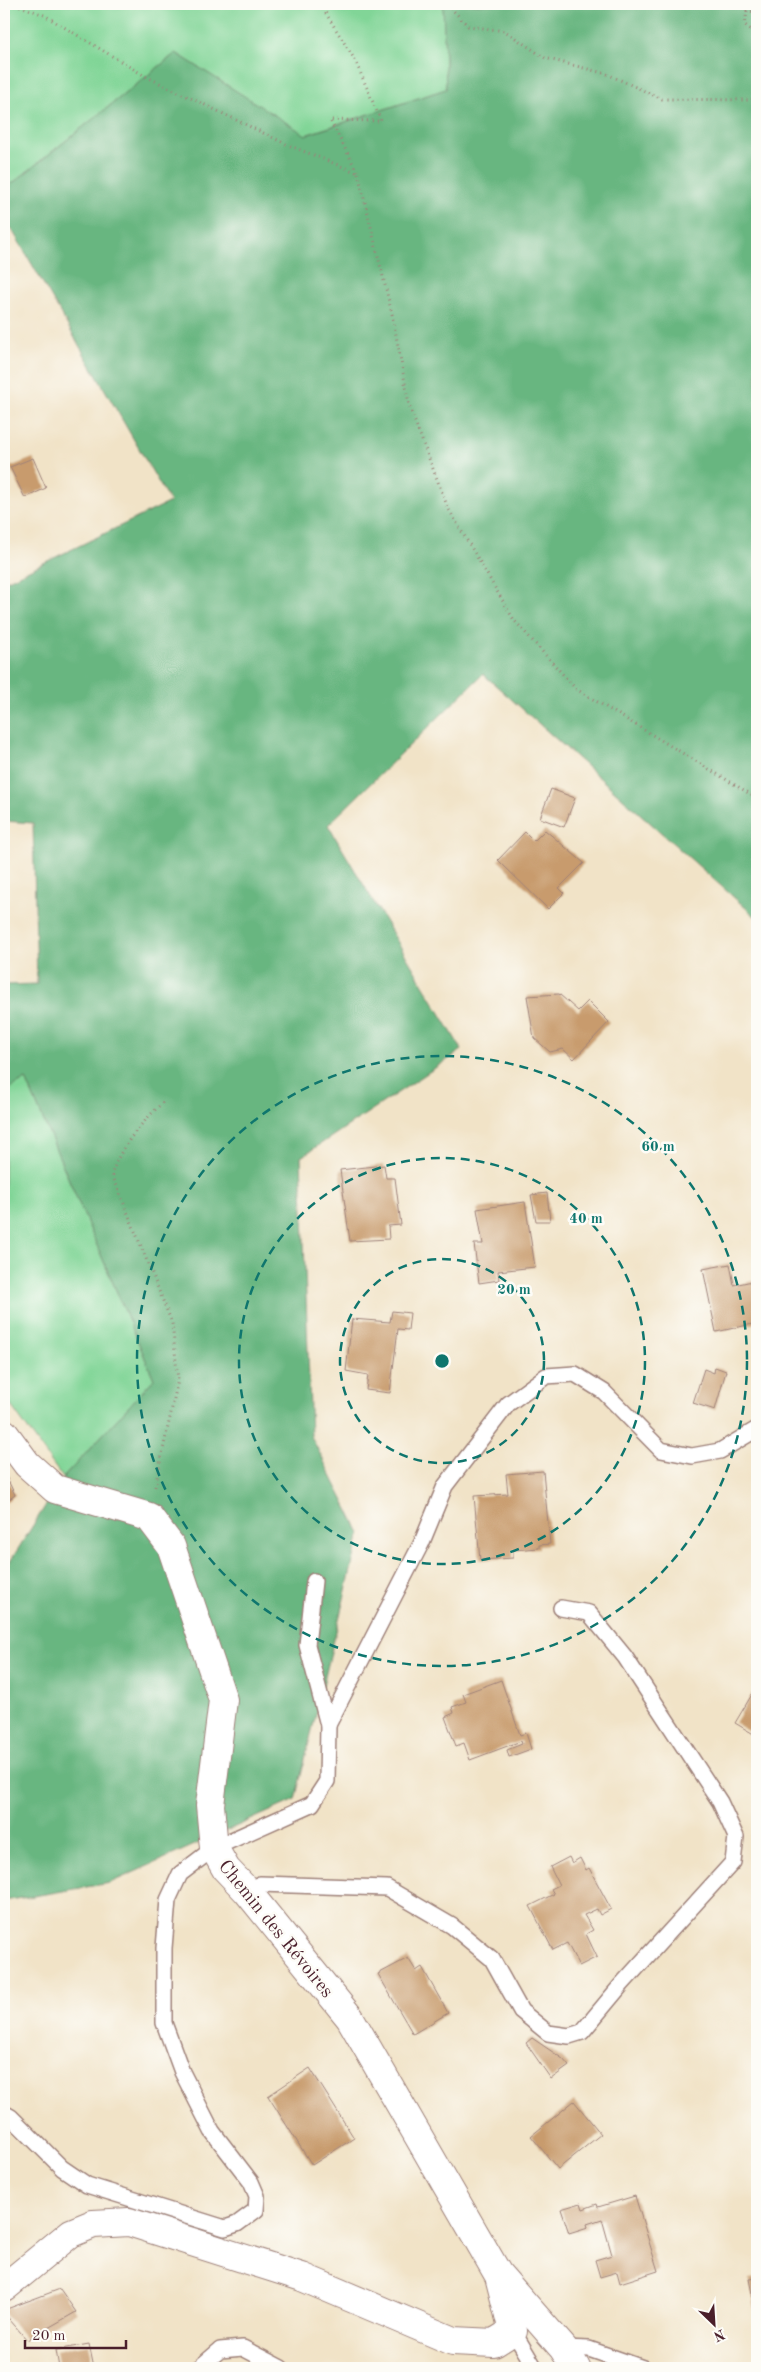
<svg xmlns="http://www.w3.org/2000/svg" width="761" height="2372" font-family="'Old Standard TT',serif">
	<rect width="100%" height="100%" fill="#fdfcf7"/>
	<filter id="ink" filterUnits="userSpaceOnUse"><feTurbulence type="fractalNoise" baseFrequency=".02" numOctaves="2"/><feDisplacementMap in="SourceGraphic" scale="10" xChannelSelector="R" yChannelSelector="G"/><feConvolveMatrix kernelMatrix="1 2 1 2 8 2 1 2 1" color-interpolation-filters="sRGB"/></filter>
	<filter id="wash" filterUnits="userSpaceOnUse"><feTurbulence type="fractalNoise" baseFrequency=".0096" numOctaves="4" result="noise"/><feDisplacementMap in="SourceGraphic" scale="20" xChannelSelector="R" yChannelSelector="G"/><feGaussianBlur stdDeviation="1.12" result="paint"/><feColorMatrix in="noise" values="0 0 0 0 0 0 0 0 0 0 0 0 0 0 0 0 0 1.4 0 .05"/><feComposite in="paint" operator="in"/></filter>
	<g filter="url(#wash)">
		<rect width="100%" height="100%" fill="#f1e3c7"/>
		<g fill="#81d597" stroke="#667a61">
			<polygon points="4,4 443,4 446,89 305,135 176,53 4,190"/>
			<polygon points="26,1079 154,1379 63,1478 4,1396 4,1092"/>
		</g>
		<polygon fill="#68b680" stroke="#596a56" points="443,4 757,4 757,918 483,674 328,825 462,1050 301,1157 311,1436 360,1533 295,1800 110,1883 4,1901 4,1571 63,1478 154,1379 26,1079 4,1092 4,985 37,984 33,823 4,821 4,582 170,502 4,216 4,190 176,53 306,135 446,89"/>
		<g id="blocks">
			<g fill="#c89b6d">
				<polygon points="33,458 46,488 25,498 10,467"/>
				<polygon points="551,789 575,798 564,827 540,818"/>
				<polygon points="545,830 584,863 559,888 564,893 548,909 498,860 525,832 534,841"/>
				<polygon points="559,994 578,1011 588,1001 609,1022 574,1059 563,1049 550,1052 534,1038 527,996"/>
				<polygon points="384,1165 386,1178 395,1178 401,1225 388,1226 389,1239 350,1241 340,1170"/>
				<polygon points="547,1193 550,1221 536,1221 531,1195"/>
				<polygon points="525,1202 535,1267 498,1271 499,1280 479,1283 474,1244 483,1244 477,1209"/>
				<polygon points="730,1264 734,1285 757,1280 757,1323 716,1332 703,1269"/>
				<polygon points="392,1311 410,1313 408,1330 398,1329 390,1393 366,1390 368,1375 346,1371 352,1319 390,1322"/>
				<polygon points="715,1367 726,1371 715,1410 693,1403 704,1369 714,1373"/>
				<polygon points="543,1471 550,1544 539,1545 539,1548 513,1550 513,1558 480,1560 474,1496 508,1494 506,1474"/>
				<polygon points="4,1472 15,1495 4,1503"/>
				<polygon points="501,1680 520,1735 526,1733 531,1749 509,1757 507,1750 522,1744 521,1741 470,1760 464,1743 456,1746 445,1717 454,1713 452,1707 466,1702 463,1694"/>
				<polygon points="754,1691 757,1693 757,1736 735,1723"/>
				<polygon points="569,1857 572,1863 580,1858 586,1870 589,1868 611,1909 600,1915 597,1909 584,1915 593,1930 586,1934 597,1957 579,1966 567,1943 553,1950 530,1906 554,1894 551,1889 559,1885 550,1867"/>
				<polygon points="408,1958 416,1971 422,1967 448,2013 413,2034 378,1974"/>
				<polygon points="532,2038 563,2059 569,2066 551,2079 526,2043"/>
				<polygon points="310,2068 354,2138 312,2165 268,2096"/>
				<polygon points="574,2101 601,2134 558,2169 531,2136"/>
				<polygon points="635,2196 658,2271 620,2283 617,2272 600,2277 595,2260 612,2255 602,2219 587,2224 588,2227 569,2233 561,2209 581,2203 583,2209 597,2204 598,2207"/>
				<polygon points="757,2278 757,2313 756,2313 749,2279"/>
				<polygon points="60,2289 76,2312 27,2340 4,2313 4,2310"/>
				<polygon points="89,2344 94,2368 59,2368 56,2350"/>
			</g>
		</g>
	</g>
	<g filter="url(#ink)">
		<use href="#blocks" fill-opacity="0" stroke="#9e8179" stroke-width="1"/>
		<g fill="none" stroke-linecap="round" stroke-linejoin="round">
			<g stroke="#9e8179" stroke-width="18">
				<g id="service">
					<polyline points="328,1725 422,1542 445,1486 508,1404 546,1376 575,1374 604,1392 661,1450 692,1456 720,1451 757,1429"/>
					<polyline points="247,1891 260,1884 387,1888 452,1926 492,1959 521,2011 548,2033 569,2036 582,2032 622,1984 733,1862 736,1837 720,1802 625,1657 589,1613 561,1608"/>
					<polyline points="4,2113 11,2117 62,2168 87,2185 225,2228 237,2224 256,2210 257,2196 251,2182 212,2131 182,2072 164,2023 164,1948 168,1900 180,1874 214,1848 312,1804 327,1781 328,1725 307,1645 314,1581"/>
					<polyline points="513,2331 535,2368"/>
					<polyline points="563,2348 589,2349 643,2368"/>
					<polyline points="199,2368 220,2350 243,2348 281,2368"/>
				</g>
			</g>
			<g stroke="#9e8179" stroke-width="30">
				<g id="minor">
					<polyline points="4,1433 27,1464 55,1489 149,1517 171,1546 223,1700 210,1805 214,1848 226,1869 247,1891 350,2018 498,2274 563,2348 576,2368"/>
					<polyline points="4,2288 71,2233 93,2224 129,2222 302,2277 453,2341 494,2343 513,2331 500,2280"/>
				</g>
			</g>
			<g stroke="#9e8179" stroke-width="3" stroke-dasharray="1 4" stroke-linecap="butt">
				<polyline points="15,4 44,15 145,76 288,145 358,173 330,120 381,121 355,60 320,4"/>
				<polyline points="447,4 468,26 505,31 545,58 607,74 662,99 751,100 757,97"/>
				<polyline points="757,12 747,11 745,25 757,35"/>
				<polyline points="358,173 392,314 410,409 448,508 514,620 576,689 757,798"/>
				<path d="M155,1487L178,1380L172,1323L112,1174C121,1144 143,1122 165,1100"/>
			</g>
			<use href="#service" stroke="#fff" stroke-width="15"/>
			<use href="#minor" stroke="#fff" stroke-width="28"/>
		</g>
	</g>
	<g fill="none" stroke="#0f766e" stroke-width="2.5" stroke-dasharray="9 6">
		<circle cx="442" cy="1361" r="102"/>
		<circle cx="442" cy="1361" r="203"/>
		<circle cx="442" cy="1361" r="305"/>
	</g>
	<g text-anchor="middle" stroke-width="5" stroke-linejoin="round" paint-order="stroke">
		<g font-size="19" fill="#4a1f2b" stroke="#fdfcf7">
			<text transform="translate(277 1928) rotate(51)" y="7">Chemin des Révoires</text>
		</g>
	</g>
	<circle cx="442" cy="1361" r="8" fill="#0f766e" stroke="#fdfcf7" stroke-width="2.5"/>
	<g font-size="15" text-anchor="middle" font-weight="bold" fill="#0f766e" stroke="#fdfcf7" stroke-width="5" stroke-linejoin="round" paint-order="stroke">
		<text x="658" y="1151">60 m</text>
		<text x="586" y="1223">40 m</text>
		<text x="514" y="1294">20 m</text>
	</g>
	<rect width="761" height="2372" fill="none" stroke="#fdfcf7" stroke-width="20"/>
	<g transform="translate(714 2324) rotate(155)" stroke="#fdfcf7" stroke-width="4" paint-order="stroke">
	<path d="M0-4L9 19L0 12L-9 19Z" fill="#4a1f2b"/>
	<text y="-8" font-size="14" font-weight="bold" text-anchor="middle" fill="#4a1f2b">N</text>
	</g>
	<path d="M25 2340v8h101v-8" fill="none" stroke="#4a1f2b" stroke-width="2.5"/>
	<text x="32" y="2340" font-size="15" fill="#4a1f2b" stroke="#fdfcf7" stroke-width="4" paint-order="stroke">20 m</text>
</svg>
